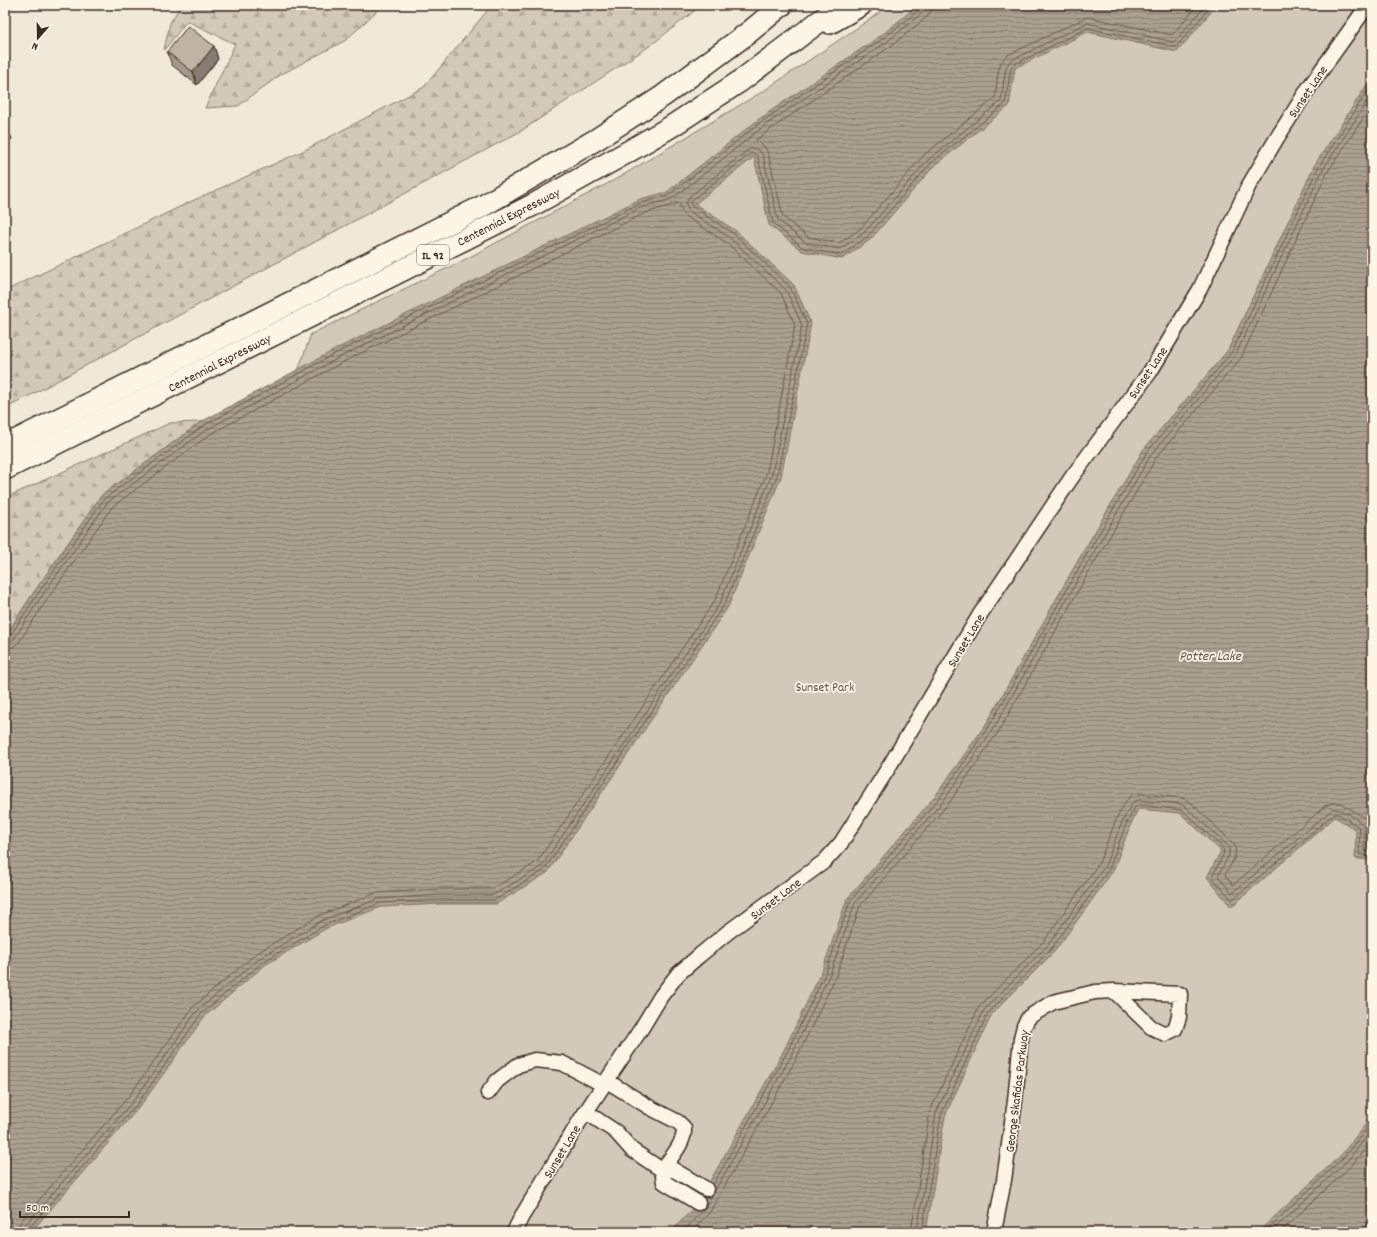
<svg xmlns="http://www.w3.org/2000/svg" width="1377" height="1237" font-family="Dekko,sans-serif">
	<defs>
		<pattern id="forest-firs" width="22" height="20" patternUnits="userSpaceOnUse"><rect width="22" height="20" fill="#d2c9ba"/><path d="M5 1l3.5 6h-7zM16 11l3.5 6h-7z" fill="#b5ad9f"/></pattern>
		<pattern id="water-rules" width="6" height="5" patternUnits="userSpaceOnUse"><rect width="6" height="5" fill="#aaa091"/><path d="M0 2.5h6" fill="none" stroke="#8c8376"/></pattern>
	</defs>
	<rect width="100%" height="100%" fill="#f0e9d9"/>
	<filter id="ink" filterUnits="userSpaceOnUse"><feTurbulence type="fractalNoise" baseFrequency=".025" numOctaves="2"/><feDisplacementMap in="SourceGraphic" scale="8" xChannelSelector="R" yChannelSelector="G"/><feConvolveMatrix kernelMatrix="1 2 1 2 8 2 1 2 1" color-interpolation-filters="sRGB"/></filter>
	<g filter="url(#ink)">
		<g fill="url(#forest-firs)" stroke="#867a6c">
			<polygon points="181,5 383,5 346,40 280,75 238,106 205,108 235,44 187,21 164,50 170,23"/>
			<polygon points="492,5 702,5 651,45 521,131 5,409 5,291 192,201 305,150 424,87"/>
			<polygon points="201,422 101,496 32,595 5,636 5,498 170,423"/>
		</g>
		<polygon fill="#d2c9ba" stroke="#867a6c" points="888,5 1372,5 1372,1232 5,1232 126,859 311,334 466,259 618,178 765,90 876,15"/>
		<g fill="url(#water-rules)" stroke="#7e7163">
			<polygon points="918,5 1217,5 1177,52 1088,32 1015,68 1009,106 934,166 870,240 842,259 802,251 769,225 754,157 695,204 736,231 794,285 811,324 781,477 728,607 547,873 496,904 440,904 381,907 327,928 265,965 204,1017 141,1105 31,1232 5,1232 5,637 32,595 101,496 201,422 338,348 640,199 667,192 759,119 883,34"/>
			<polygon points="1372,77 1372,861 1355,858 1356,830 1335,817 1231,907 1207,877 1221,851 1180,813 1138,809 1130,826 1113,871 1055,951 992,1014 945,1116 926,1232 671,1232 697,1204 782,1054 822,971 847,899 936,795 988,721 1077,562 1143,450 1228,350 1314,166"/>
			<polygon points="1372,1116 1372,1232 1258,1232 1342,1154"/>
		</g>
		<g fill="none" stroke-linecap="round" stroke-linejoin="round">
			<g stroke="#67594c" stroke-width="1">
				<path d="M932,5L931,11L927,17L891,46L768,131L756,140L757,142L764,146L768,153L783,217L808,237L839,243L860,229L924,155L995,98C998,85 995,64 1008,55L1087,17L1172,35L1198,5"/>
				<polyline points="5,638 10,636 35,598 104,499 203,426 340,351 641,203 669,195 761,122 885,37 919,10 920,5"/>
				<polyline points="5,643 10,642 14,639 39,600 107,503 206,430 342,356 642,207 672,199 764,126 888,41 922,13 925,9 926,5"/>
				<polyline points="5,649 13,647 19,642 44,604 112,507 209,435 345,361 645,213 679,203 682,211 685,216 727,243 781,293 795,325 767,472 715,600 537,862 492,889 440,889 376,893 320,915 257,953 193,1007 129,1096 21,1221 18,1227 17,1232"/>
				<polyline points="713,1185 785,1056 826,972 850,901 940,797 991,723 1081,564 1147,452 1232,352 1318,168 1372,84"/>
				<path d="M23,1232L25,1225L134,1100L197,1011L260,958L323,920L378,899L440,895H493L541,867L720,603L772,474L802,325L786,290L730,238L689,211L686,204L689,197L748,150C754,147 760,149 763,156L778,220L806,243L840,249L864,233L928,160L1001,101L1006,67L1010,61L1087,23L1174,42L1206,5"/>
				<polyline points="28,1232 29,1228 138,1103 201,1014 263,962 325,925 380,903 440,900 495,900 544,870 724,605 777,476 807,324 790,287 734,234 693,207 691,204 692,200 750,154 755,154 758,157 773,223 803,248 841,255 867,237 931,163 1005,104 1011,68 1013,65 1088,28 1176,47 1212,5"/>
				<polyline points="683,1232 705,1208 790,1058 830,974 855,903 944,800 995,726 1085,567 1151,455 1236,354 1322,171 1372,94"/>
				<polyline points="691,1232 710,1212 795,1061 836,976 860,906 949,803 1000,729 1090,570 1156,458 1241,358 1327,173 1372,105"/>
				<path d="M911,1232L930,1111L979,1007L1044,941L1099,863L1116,820L1126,801L1132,795L1140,794L1182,798L1190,802L1234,844C1239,856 1230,865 1225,875L1233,885L1325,806L1333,803H1340L1365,818L1370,827V844L1372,846"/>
				<path d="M917,1232L936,1113L984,1010L1048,945L1105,866L1122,822L1133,802L1139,800L1181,804L1186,807L1229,847V855L1218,876L1232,893L1333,809C1340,808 1362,820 1364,827C1366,834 1364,843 1364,850L1372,852"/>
				<polyline points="922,1232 941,1115 988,1013 1052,948 1109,869 1126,824 1136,806 1139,805 1182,810 1223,848 1224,853 1212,877 1232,900 1334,814 1338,814 1359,827 1360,830 1359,854 1372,857"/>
				<polyline points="1264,1232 1344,1157 1372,1122"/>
				<polyline points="1271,1232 1348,1160 1372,1130"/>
				<polyline points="1280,1232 1352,1165 1372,1140"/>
			</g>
			<g stroke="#3b2a1e" stroke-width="17">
				<g id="minor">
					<polyline points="488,1093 497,1081 518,1065 535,1060 562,1063 604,1085"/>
					<path d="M586,1112L616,1132L632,1150L662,1170C671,1157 685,1143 684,1128L678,1122L649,1107L607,1081"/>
					<polyline points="698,1203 664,1182 662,1170 674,1170 706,1189"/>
					<polyline points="514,1232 522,1216 581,1119 641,1029 661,996 678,974 700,955 728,932 825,861 841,843 887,770 979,616 1072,477 1150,372 1200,289 1249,185 1277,138 1310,86 1368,5"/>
					<polyline points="994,1232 1004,1180 1015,1101 1021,1038 1024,1026 1029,1017 1053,1002 1095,992 1114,991 1180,994 1179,1017 1175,1029 1165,1034 1151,1027 1114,991"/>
				</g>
			</g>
			<g stroke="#3b2a1e" stroke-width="24">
				<g id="highway">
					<polyline points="830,23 861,5"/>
					<polyline points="5,446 481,207 597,139 663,96 748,33 782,5"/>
					<polyline points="5,469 533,205 626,153 672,126 739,82 841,5"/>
				</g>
			</g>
			<use href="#minor" stroke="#fcf5e5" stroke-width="14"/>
			<use href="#highway" stroke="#fcf5e5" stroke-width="21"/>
		</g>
		<polygon fill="#a39a8d" stroke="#3b2a1e" points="214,46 218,59 197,85 172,65 167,52"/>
		<g fill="#857d73" stroke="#3b2a1e">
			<polygon points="214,46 218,59 197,85 193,72"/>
			<polygon points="10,134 12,139 5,144 5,138"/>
		</g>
		<g fill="#beb3a4" stroke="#3b2a1e">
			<polygon points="188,26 214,46 193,72 167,52"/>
			<polygon points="5,128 10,134 5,138"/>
		</g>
	</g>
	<g text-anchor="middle" stroke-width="3.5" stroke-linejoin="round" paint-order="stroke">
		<rect fill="#fcf5e5" stroke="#75675a" stroke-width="1" x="417" y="245" width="32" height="20" rx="3"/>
		<g font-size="12" font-weight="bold" fill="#3b2a1e">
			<text x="433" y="259">IL 92</text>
		</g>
		<g font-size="13" fill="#3b2a1e" stroke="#fcf5e5">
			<text transform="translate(1307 91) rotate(-56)" y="5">Sunset Lane</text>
			<text transform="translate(508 216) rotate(-27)" y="5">Centennial Expressway</text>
			<text transform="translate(219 362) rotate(-27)" y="5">Centennial Expressway</text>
			<text transform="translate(1147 372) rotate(-56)" y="5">Sunset Lane</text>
			<text transform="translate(965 640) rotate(-59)" y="5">Sunset Lane</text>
			<text transform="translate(775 898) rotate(-37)" y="5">Sunset Lane</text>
			<text transform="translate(1016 1091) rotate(-83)" y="5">George Skafidas Parkway</text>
			<text transform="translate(561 1151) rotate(-59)" y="5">Sunset Lane</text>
		</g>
		<g font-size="13" fill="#615245" stroke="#fcf5e5">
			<text x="825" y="691">Sunset Park</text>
		</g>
		<g font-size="14" font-style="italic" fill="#625346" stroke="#fcf5e5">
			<text x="1210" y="660">Potter Lake</text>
		</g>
	</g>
	<rect width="1377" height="1237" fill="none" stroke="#fcf5e5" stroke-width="20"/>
	<rect x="10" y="10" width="1357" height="1217" fill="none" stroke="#3b2a1e" stroke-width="1.5" filter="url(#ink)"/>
	<g transform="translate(38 38) rotate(200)" stroke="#fcf5e5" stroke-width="3" paint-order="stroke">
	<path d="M0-3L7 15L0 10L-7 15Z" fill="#3b2a1e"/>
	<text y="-6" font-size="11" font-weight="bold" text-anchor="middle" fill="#3b2a1e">N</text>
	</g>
	<path d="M20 1211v6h109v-6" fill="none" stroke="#3b2a1e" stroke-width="2"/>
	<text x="26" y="1211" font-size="12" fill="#3b2a1e" stroke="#fcf5e5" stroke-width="3" paint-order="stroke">50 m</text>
</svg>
